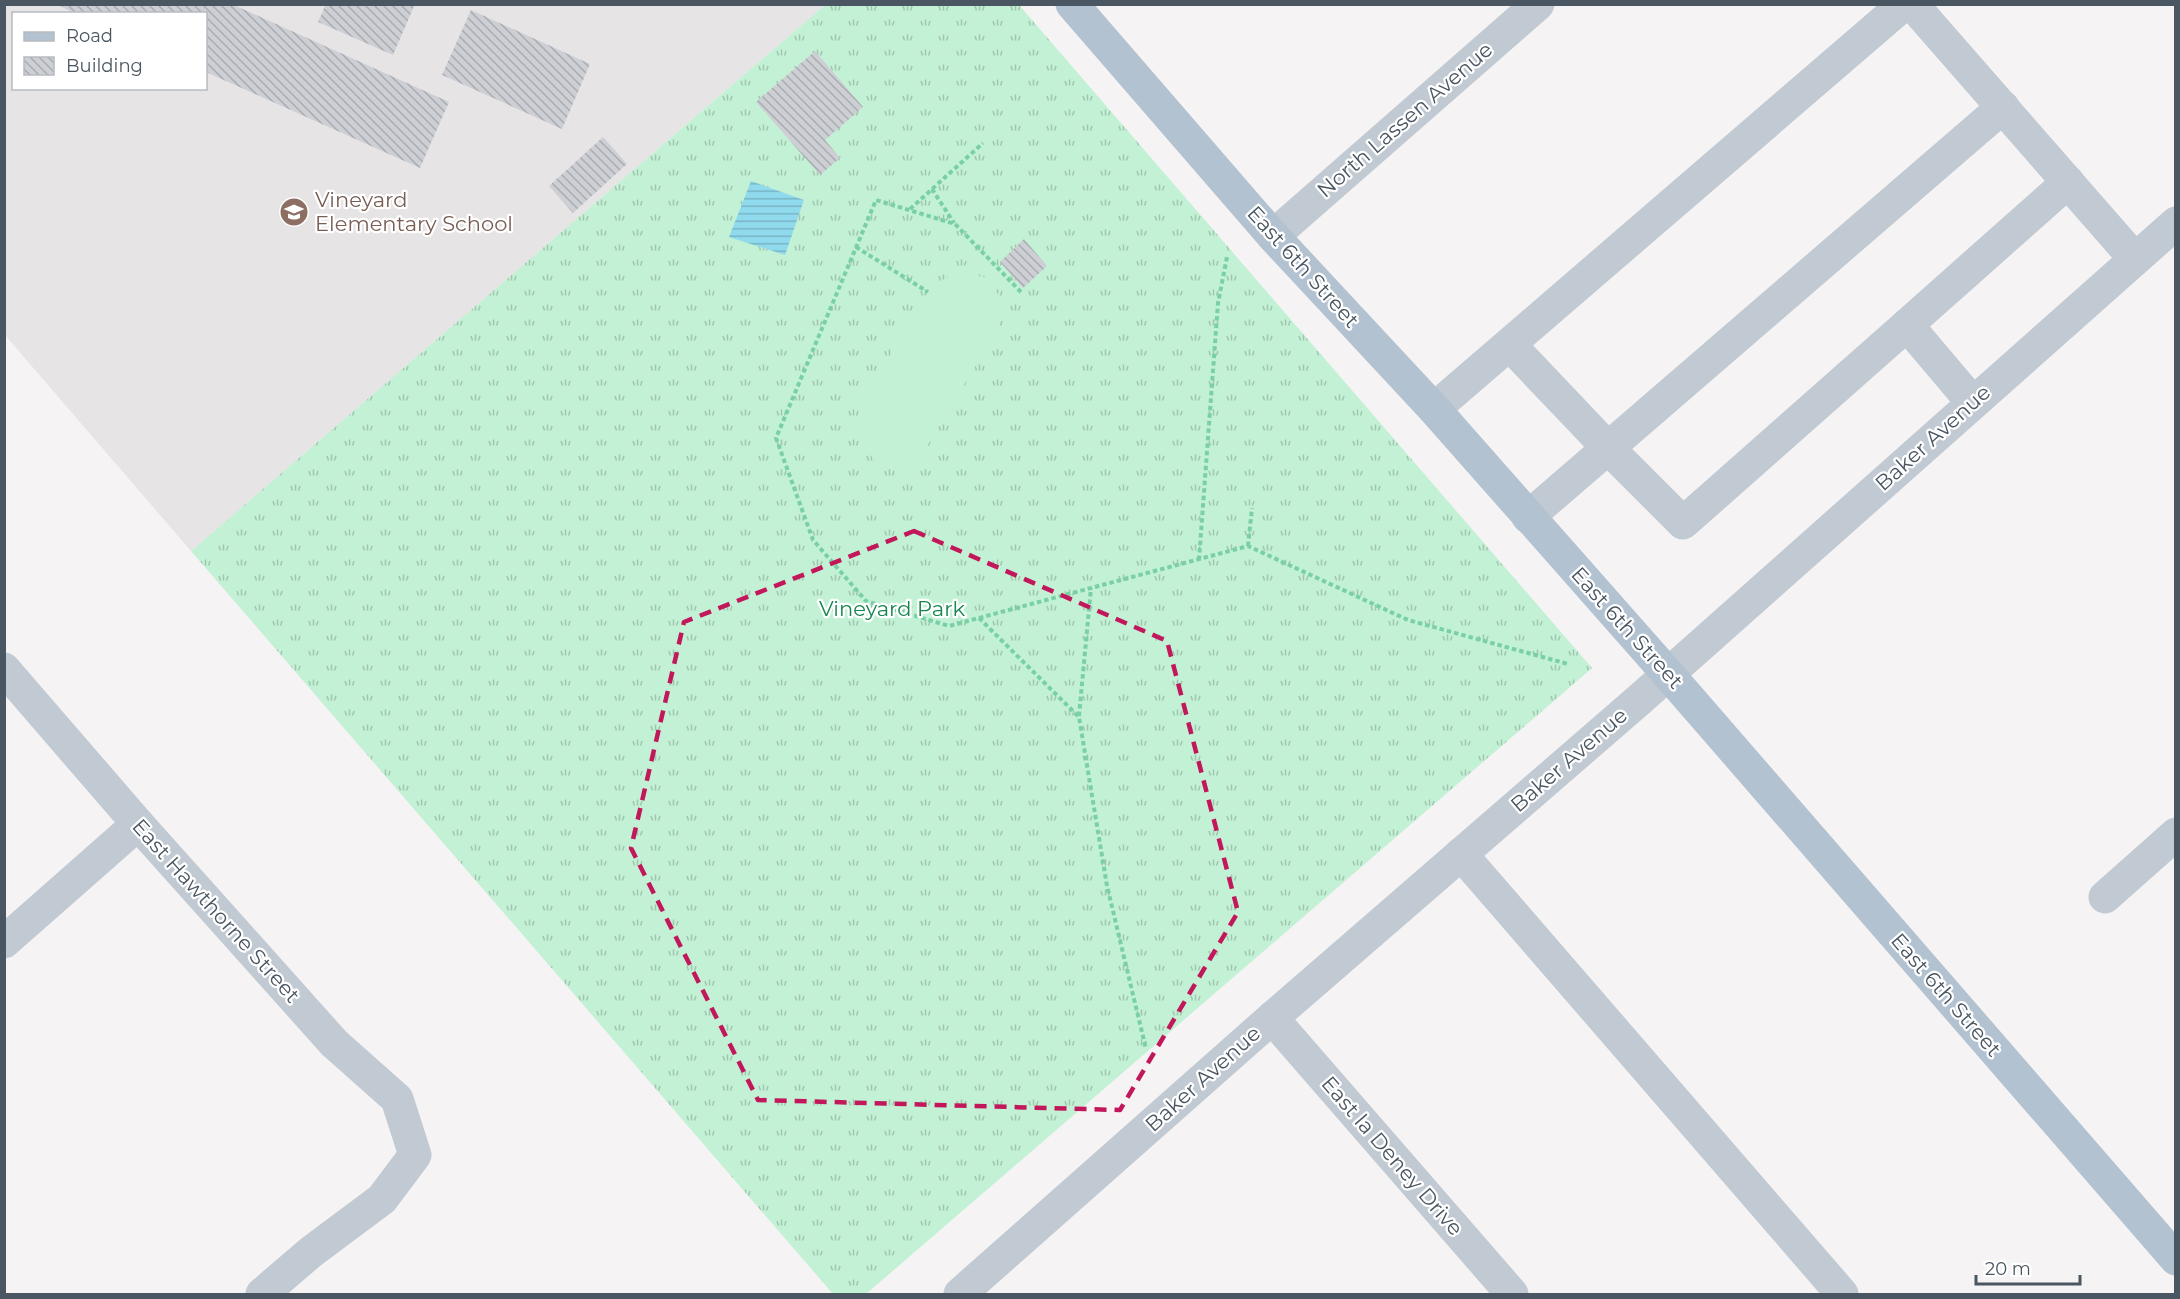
<svg xmlns="http://www.w3.org/2000/svg" width="2180" height="1299" font-family="Montserrat,sans-serif">
	<defs>
		<pattern id="grass-tufts" width="24" height="20" patternUnits="userSpaceOnUse" patternTransform="scale(1.5)"><rect width="24" height="20" fill="#c3f1d5"/><path d="M3 7l-1-3M5 7V3M7 7l1-3M15 17l-1-3M17 17v-4M19 17l1-3" fill="none" stroke="#a0c6b0"/></pattern>
		<pattern id="water-rules" width="6" height="5" patternUnits="userSpaceOnUse" patternTransform="scale(1.5)"><rect width="6" height="5" fill="#90daee"/><path d="M0 2.5h6" fill="none" stroke="#78b4c4"/></pattern>
		<pattern id="building-back-hatch" width="6" height="6" patternUnits="userSpaceOnUse" patternTransform="scale(1.5)"><rect width="6" height="6" fill="#cdcfd5"/><path d="M-1 5l2 2M0 0l6 6M5-1l2 2" fill="none" stroke="#a8abb0"/></pattern>
	</defs>
	<rect width="100%" height="100%" fill="#f5f3f3"/>
	<path fill="#e6e4e5" fill-rule="evenodd" d="M4,5H825L191,551L5,335ZM14,14H206V88H14Z"/>
	<polygon fill="url(#grass-tufts)" points="825,5 1019,5 1592,668 866,1294 833,1294 191,551"/>
	<polygon fill="#c3f1d5" points="953,273 984,277 1002,299 999,327 929,443 909,463 876,463 856,433 863,401 928,292 931,288"/>
	<polygon fill="url(#water-rules)" points="751,181 804,200 785,255 729,237"/>
	<g fill="url(#building-back-hatch)">
		<polygon points="56,4 236,4 236,6 449,102 420,168 206,72 206,14 76,14"/>
		<polygon points="326,4 415,4 393,55 318,22"/>
		<polygon points="471,10 590,64 562,129 442,75"/>
		<polygon points="815,51 863,107 825,140 840,158 820,175 756,102"/>
		<polygon points="603,137 627,164 573,213 549,186"/>
		<polygon points="1024,239 1047,266 1023,288 1000,262"/>
	</g>
	<g fill="none" stroke-linecap="round" stroke-linejoin="round">
		<g stroke="#7ad0a6" stroke-width="4" stroke-dasharray="4.5 3" stroke-linecap="butt">
			<polyline points="932,189 954,223"/>
			<polyline points="910,209 983,143"/>
			<polyline points="856,247 928,292"/>
			<polyline points="1021,292 955,224 876,200 776,438 813,540 866,601 949,626 1248,546 1408,620 1568,664"/>
			<polyline points="1248,546 1252,508"/>
			<polyline points="1199,560 1218,303 1227,257"/>
			<polyline points="979,618 1079,717 1107,886 1146,1049"/>
			<polyline points="1079,716 1091,588"/>
		</g>
		<g stroke="#c1cad2" stroke-width="33">
			<polyline points="1912,4 2135,259"/>
			<polyline points="1273,236 1538,4"/>
			<polyline points="1510,345 1608,448 2003,107"/>
			<polyline points="1973,403 1907,325 2068,182"/>
			<polyline points="1434,409 1904,4"/>
			<polyline points="1528,517 1608,448 1683,523 1907,325"/>
			<polyline points="4,669 138,824 334,1043 397,1099 415,1155 382,1199 311,1252 262,1294"/>
			<polyline points="1461,854 1842,1294"/>
			<polyline points="2105,897 2176,834"/>
			<polyline points="4,942 138,824"/>
			<polyline points="1272,1018 1512,1294"/>
			<polyline points="960,1294 1272,1018 1639,700 2176,223"/>
		</g>
		<polyline stroke="#b3c2d1" stroke-width="33" points="1072,4 1273,236 1434,409 1668,674 2176,1259"/>
	</g>
	<path fill="none" stroke="#c2185b" stroke-width="4.5" stroke-dasharray="12 8" stroke-linejoin="round" d="M914,531L1167,641L1238,912L1120,1110L758,1100L631,848L684,622Z"/>
	<defs>
		<g id="school-disc" transform="scale(1.5)"><circle r="9.5" fill="#8d6e63" stroke="#fff"/><path d="M0-5L7-2L0 1L-7-2ZM-4 1L0 2.5L4 1V4Q0 6-4 4Z" fill="#fff"/></g>
	</defs>
	<g fill-rule="evenodd">
		<use href="#school-disc" x="294" y="212"/>
	</g>
	<g text-anchor="middle" stroke-width="4.5" stroke-linejoin="round" paint-order="stroke">
		<g font-size="21" fill="#4a5661" stroke="#fff">
			<text transform="translate(1405 120) rotate(-41)" y="7">North Lassen Avenue</text>
			<text transform="translate(1303 267) rotate(48)" y="7">East 6th Street</text>
			<text transform="translate(1933 438) rotate(-42)" y="7">Baker Avenue</text>
			<text transform="translate(1627 628) rotate(48)" y="7">East 6th Street</text>
			<text transform="translate(1569 760) rotate(-41)" y="7">Baker Avenue</text>
			<text transform="translate(216 911) rotate(48)" y="7">East Hawthorne Street</text>
			<text transform="translate(1946 995) rotate(49)" y="7">East 6th Street</text>
			<text transform="translate(1203 1079) rotate(-42)" y="7">Baker Avenue</text>
			<text transform="translate(1392 1156) rotate(49)" y="7">East la Deney Drive</text>
		</g>
		<g font-size="21" fill="#785e54" stroke="#fff" text-anchor="start">
			<text x="315" y="207">Vineyard<tspan x="315" dy="24">Elementary School</tspan></text>
		</g>
		<g font-size="21" fill="#17864f" stroke="#fff">
			<text x="892" y="616">Vineyard Park</text>
		</g>
	</g>
	<rect width="2180" height="1299" fill="none" stroke="#4a5661" stroke-width="12"/>
	<rect x="12" y="12" width="195" height="78" fill="#ffffff" stroke="#b7bbc0" stroke-width="1.5"/>
	<rect x="24" y="32" width="30" height="9" fill="#b3c2d1" stroke="#b7bbc0" stroke-width="1.5"/>
	<text x="66" y="42" font-size="18" fill="#4a5661">Road</text>
	<rect x="24" y="57" width="30" height="18" fill="url(#building-back-hatch)" stroke="#b7bbc0" stroke-width="1.5"/>
	<text x="66" y="72" font-size="18" fill="#4a5661">Building</text>
	<path d="M1976 1275v9h104v-9" fill="none" stroke="#4a5661" stroke-width="3"/>
	<text x="1985" y="1275" font-size="18" fill="#4a5661" stroke="#ffffff" stroke-width="4.5" paint-order="stroke">20 m</text>
</svg>
